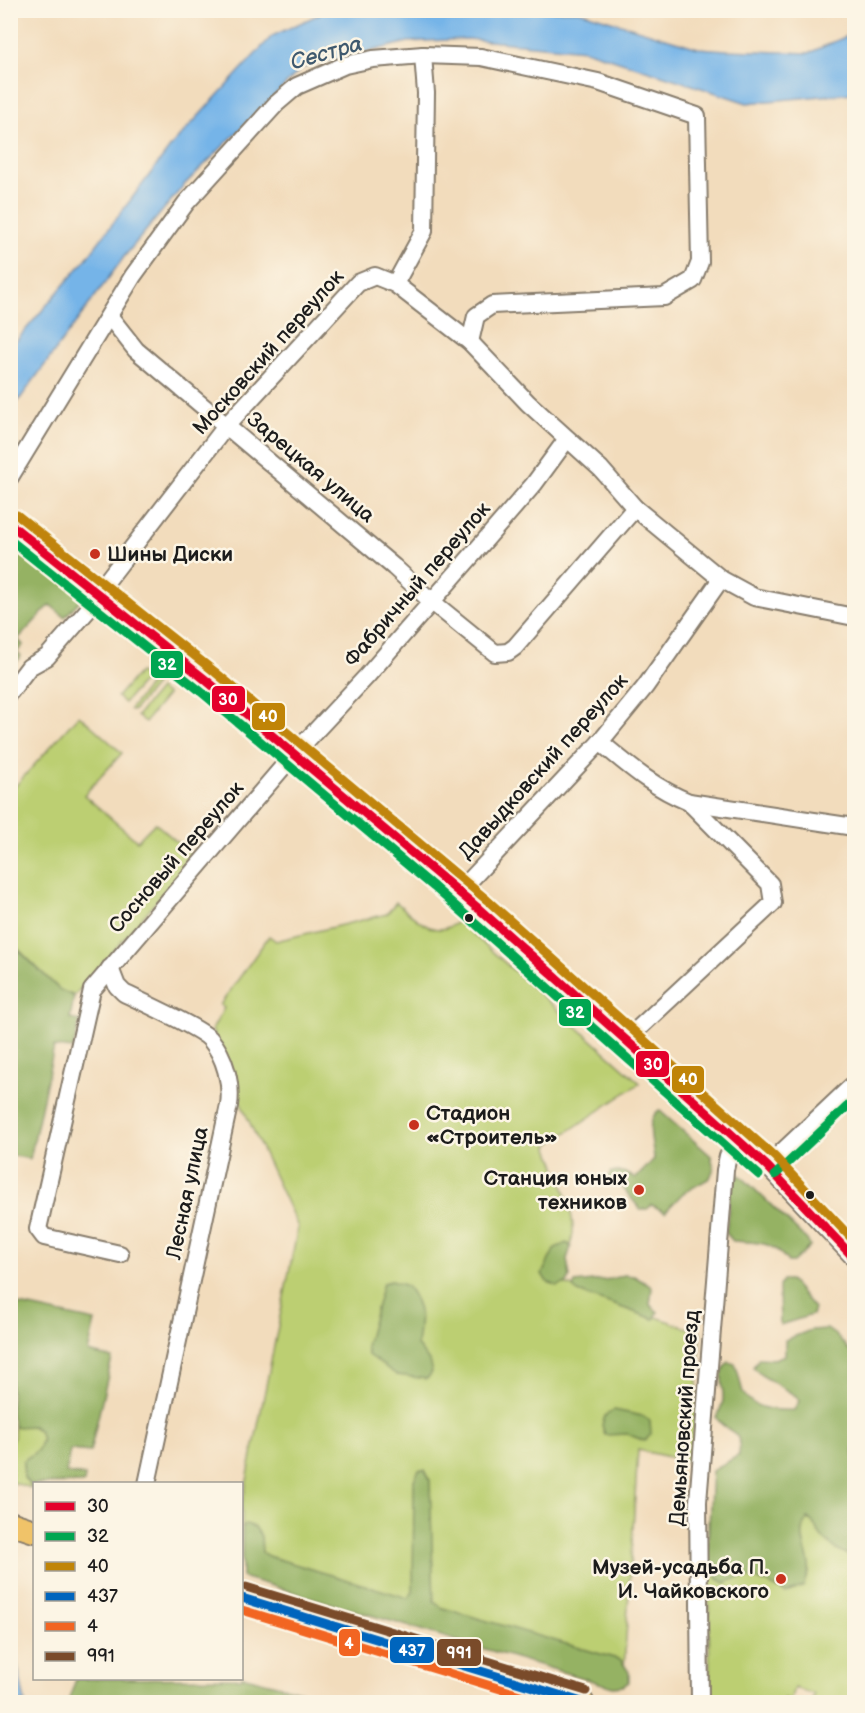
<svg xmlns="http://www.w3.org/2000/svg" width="865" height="1713" font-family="'Balsamiq Sans',sans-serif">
	<rect width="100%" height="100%" fill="#fcf5e5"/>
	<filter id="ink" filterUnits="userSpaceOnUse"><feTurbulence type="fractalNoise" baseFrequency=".0167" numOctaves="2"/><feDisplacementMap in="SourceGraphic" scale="12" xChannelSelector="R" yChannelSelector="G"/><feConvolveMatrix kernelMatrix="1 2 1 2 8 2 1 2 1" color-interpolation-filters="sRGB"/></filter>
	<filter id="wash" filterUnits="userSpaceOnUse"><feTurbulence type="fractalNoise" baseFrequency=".008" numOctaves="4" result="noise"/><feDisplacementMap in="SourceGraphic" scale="24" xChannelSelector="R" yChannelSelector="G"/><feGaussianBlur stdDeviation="1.35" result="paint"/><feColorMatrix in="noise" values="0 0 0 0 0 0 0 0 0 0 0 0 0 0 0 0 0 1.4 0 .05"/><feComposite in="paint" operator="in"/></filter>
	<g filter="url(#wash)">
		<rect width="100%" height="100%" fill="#f2dcbc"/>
		<g fill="#bccf72" stroke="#6c7647" stroke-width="1.5">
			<polygon points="139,672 146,678 124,703 117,697"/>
			<polygon points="152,682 155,685 133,711 130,709"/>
			<polygon points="159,689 167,695 145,722 137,716"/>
			<polygon points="79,715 122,753 84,795 137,841 155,823 195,857 74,996 60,990 11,942 10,792"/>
			<path d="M396,902C414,917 435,942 458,921L640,1083L548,1145C556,1168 578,1216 572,1239C569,1253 554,1266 545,1277L701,1333L692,1462L638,1450L624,1669L242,1556V1505L298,1227L242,1106L212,1030L224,1008L220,1005L269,936L276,941L387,914Z"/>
			<polygon points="854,1422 854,1702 811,1702 814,1694 794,1688 790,1701 784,1698 782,1702 710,1702 708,1520"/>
			<path d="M22,1425C34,1426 38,1428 42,1439L38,1450L23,1461L24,1478L34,1489L11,1482V1441L14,1437V1427Z"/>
		</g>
		<g fill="#95b264" stroke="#586740" stroke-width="1.5">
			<polygon points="11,538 76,588 81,599 65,617 50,605 18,639 23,645 17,652 21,656 11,670"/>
			<polygon points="10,942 60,990 74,996 70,1019 80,1021 73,1049 54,1047 30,1159 11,1155"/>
			<path d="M659,1110L711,1156L714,1168L710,1178L683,1193L665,1212L652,1205L647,1209H640L618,1182L611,1185L607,1179L611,1172H623L636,1178L654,1159C653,1142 644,1121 659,1110Z"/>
			<path d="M735,1175L741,1176L807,1240L810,1246L793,1262H788C772,1240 759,1243 733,1241L726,1233L731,1181Z"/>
			<polygon points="567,1243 571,1247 567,1259 570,1277 567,1283 557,1286 547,1282 542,1274 555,1248"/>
			<polygon points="624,1275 634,1276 652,1287 650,1305 658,1312 654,1319 578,1292 573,1288 575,1283 611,1279"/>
			<polygon points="783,1280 790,1280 814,1308 812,1315 780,1325 779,1286"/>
			<path d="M391,1281L407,1286C424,1309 420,1319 417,1345L429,1361L432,1372L427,1379L397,1375L368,1355L366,1346L383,1283Z"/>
			<polygon points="11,1303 95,1321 88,1352 112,1358 90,1452 70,1450 66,1473 85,1476 84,1483 34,1484 34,1487 24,1478 23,1461 38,1450 42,1439 39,1431 33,1426 14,1427 11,1415"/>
			<path d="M827,1329L838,1337L854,1356V1494L852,1504L854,1506V1557C843,1553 828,1545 820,1534C815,1528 815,1523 808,1518C797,1536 806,1546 809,1564C810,1571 805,1580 803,1587L786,1593C761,1581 751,1571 725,1583L718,1579L707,1560L712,1471L739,1455C742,1425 728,1437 716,1417C719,1412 723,1405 723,1399C724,1386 717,1372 729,1362L735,1364C739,1373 740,1383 743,1392C752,1410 777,1411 794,1410L799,1401L796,1396L761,1375L753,1367L759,1358L774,1359L785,1355V1340L811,1330Z"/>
			<polygon points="614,1410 643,1416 650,1421 651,1434 645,1441 627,1434 605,1435 602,1425 605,1416"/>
			<polygon points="419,1470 425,1470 430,1480 434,1602 443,1608 621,1660 629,1672 629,1682 623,1686 613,1687 242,1577 242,1527 246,1524 255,1527 261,1536 262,1552 268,1556 408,1598 413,1592 414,1480"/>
			<polygon points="242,1676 341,1702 68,1702 76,1679 242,1678"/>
		</g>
		<g fill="#74b4e8" stroke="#486882" stroke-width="1.5">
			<polygon points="326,11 579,11 698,48 727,50 809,53 854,33 854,93 747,103 585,50 467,39 408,42 302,68 184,185 124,257 11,411 11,347 86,259 172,145 272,36"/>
			<polygon points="10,1628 25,1702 11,1702"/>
		</g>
	</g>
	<g filter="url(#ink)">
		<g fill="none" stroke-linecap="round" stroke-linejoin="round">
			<g stroke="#877c6c" stroke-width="20">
				<g id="minor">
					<polyline points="395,284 424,231 426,93 423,55"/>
					<polyline points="110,317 136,350 394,567 431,601 495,653 508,652 515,647 635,508"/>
					<polyline points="10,477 133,276 186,203 276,104 297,86 345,65 373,59 423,55 481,57 598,82 697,116 700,262 693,280 664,297 492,305 476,316 470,342"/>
					<polyline points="10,524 207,681 479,909 767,1166 854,1258"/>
					<polyline points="109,578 227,425 358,283 375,276 395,284 470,342 528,403 601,469 635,508 721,579 754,597 854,617"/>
					<polyline points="10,692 29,667 47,657 101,595"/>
					<path d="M600,742C629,766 654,788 689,802L854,827"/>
					<polyline points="459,892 600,742 645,687 721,579"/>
					<path d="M110,968L117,986L124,993C142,1002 200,1028 210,1039C225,1056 232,1084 229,1105L147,1484"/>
					<polyline points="626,1040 773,903 770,884 689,802"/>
					<polyline points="767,1166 854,1084"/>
					<polyline points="120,1254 44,1237 38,1229 92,990 294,754 367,676 534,484 567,439"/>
					<polyline points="700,1702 698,1502 725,1170 728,1156 740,1143"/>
				</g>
			</g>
			<g stroke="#877c6c" stroke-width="26">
				<g id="highway">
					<polyline points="10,1523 34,1531"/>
					<polyline points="242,1598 582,1702"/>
				</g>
			</g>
			<use href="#minor" stroke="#fff" stroke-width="16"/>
			<use href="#highway" stroke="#f0c369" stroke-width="22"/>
			<g stroke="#fcf5e5" stroke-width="14">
				<polyline id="bus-1" points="10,524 207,681 479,909 767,1166 854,1258"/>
			</g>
			<g stroke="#fcf5e5" stroke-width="14">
				<g id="bus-2">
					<polyline points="10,540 199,690 434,887 759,1175"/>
					<polyline points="775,1175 854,1100"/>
				</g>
			</g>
			<g stroke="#fcf5e5" stroke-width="14">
				<polyline id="bus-3" points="17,515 215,672 487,900 775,1157 854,1241"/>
			</g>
			<g stroke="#fcf5e5" stroke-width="14">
				<polyline id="bus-4" points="242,1598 582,1702"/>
			</g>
			<g stroke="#fcf5e5" stroke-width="14">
				<polyline id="bus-5" points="242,1610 543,1702"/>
			</g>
			<g stroke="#fcf5e5" stroke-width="14">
				<polyline id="bus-6" points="246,1587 586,1691"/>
			</g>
			<use href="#bus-1" stroke="#e4002b" stroke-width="9"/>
			<use href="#bus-2" stroke="#00a651" stroke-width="9"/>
			<use href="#bus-3" stroke="#c08407" stroke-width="9"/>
			<use href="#bus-4" stroke="#0065bd" stroke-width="9"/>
			<use href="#bus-5" stroke="#f26522" stroke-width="9"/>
			<use href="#bus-6" stroke="#7a4b2a" stroke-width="9"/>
		</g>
	</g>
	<g fill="#c8321e" stroke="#fcf5e5" stroke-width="2">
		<circle cx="95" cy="554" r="6"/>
		<circle cx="414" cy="1125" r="6"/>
		<circle cx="639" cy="1190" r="6"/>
		<circle cx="781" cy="1579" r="6"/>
	</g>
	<g fill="#1c1c1c" stroke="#fcf5e5" stroke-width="2">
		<circle cx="469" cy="918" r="5"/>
		<circle cx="810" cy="1195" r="5"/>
	</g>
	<g text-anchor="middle" stroke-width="5" stroke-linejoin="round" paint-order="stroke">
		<g font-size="21" fill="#1c1c1c" stroke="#fcf5e5">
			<text transform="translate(268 352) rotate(-48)" y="7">Московский переулок</text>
			<text transform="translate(311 467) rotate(40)" y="7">Зарецкая улица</text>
			<text transform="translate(417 584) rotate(-49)" y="7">Фабричный переулок</text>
			<text transform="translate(543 766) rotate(-48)" y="7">Давыдковский переулок</text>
			<text transform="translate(176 857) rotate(-49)" y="7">Сосновый переулок</text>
			<text transform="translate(187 1193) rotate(-78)" y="7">Лесная улица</text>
			<text transform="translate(684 1418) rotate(-86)" y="7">Демьяновский проезд</text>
		</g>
		<g font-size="21" font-weight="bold" fill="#1c1c1c" stroke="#fcf5e5" text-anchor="start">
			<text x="107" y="561">Шины Диски</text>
			<text x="426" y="1120">Стадион<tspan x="426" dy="24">«Строитель»</tspan></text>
			<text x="627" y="1185" text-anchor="end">Станция юных<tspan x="627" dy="24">техников</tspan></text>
			<text x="769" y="1574" text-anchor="end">Музей-усадьба П.<tspan x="769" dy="24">И. Чайковского</tspan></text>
		</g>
		<g font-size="22" font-style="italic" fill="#3f596e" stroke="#fcf5e5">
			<text transform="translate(326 52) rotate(-16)" y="8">Сестра</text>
		</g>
	</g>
	<g stroke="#fcf5e5" stroke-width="2">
		<rect x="150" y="650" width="34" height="29" rx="6" fill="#00a651"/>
		<rect x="211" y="685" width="35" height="28" rx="6" fill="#e4002b"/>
		<rect x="251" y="702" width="35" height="29" rx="6" fill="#c08407"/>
		<rect x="558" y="998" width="34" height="29" rx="6" fill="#00a651"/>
		<rect x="635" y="1050" width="35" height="28" rx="6" fill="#e4002b"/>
		<rect x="671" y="1065" width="34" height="29" rx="6" fill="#c08407"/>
		<rect x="338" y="1628" width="23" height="29" rx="6" fill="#f26522"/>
		<rect x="389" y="1636" width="46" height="28" rx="6" fill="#0065bd"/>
		<rect x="436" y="1638" width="46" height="29" rx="6" fill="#7a4b2a"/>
	</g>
	<g font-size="16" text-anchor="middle" font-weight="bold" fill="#fff">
		<text x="167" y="670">32</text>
		<text x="228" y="705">30</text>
		<text x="268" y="722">40</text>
		<text x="575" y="1018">32</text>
		<text x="653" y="1070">30</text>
		<text x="688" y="1085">40</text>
		<text x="349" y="1649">4</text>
		<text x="412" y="1656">437</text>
		<text x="459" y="1658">991</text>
	</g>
	<rect width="865" height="1713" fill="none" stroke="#fcf5e5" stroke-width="36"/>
	<rect x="33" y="1482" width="210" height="198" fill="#fcf5e5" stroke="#a29e95" stroke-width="1.5"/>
	<rect x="45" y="1502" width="30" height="9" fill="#e4002b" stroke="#a29e95" stroke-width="1.5"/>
	<text x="87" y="1512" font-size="18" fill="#1c1c1c">30</text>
	<rect x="45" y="1532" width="30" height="9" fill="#00a651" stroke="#a29e95" stroke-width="1.5"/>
	<text x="87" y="1542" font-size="18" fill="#1c1c1c">32</text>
	<rect x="45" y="1562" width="30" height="9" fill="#c08407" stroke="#a29e95" stroke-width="1.5"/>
	<text x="87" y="1572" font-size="18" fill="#1c1c1c">40</text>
	<rect x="45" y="1592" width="30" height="9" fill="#0065bd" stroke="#a29e95" stroke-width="1.5"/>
	<text x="87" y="1602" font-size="18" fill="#1c1c1c">437</text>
	<rect x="45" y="1622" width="30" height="9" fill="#f26522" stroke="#a29e95" stroke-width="1.5"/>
	<text x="87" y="1632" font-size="18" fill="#1c1c1c">4</text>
	<rect x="45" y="1652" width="30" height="9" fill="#7a4b2a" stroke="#a29e95" stroke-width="1.5"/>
	<text x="87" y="1662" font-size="18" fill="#1c1c1c">991</text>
</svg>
